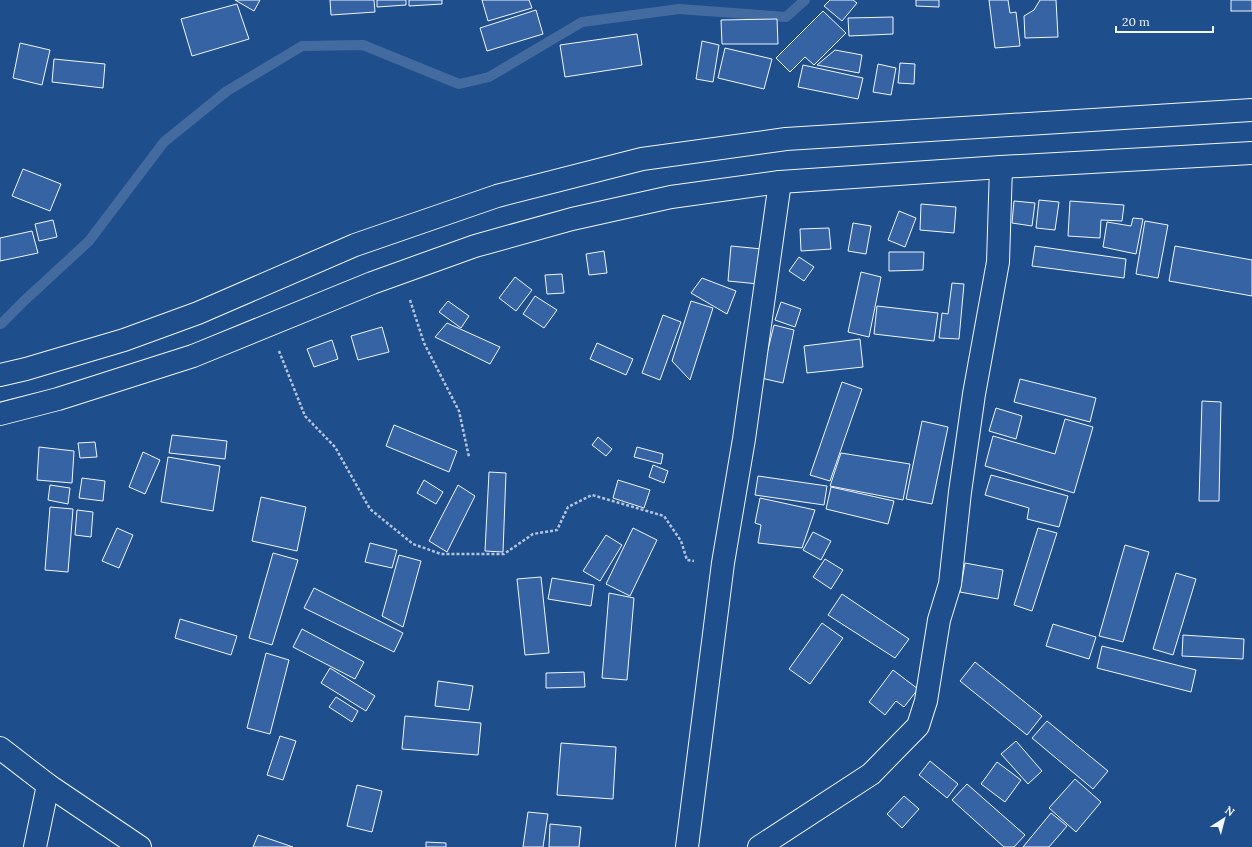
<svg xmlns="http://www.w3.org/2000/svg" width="1252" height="847" font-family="Lora,serif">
	<rect width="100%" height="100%" fill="#1f4e8c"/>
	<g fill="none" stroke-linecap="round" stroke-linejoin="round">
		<polyline stroke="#446ba0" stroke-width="10" points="1,324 24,301 89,241 164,142 227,91 302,46 363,45 459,84 489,77 582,22 679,9 786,17 805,0"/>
	</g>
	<g fill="#3563a3" stroke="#f2f6ff">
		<polygon points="235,0 260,0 254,11"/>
		<polygon points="330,0 374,0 375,12 331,15"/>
		<polygon points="377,0 406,0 406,5 377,7"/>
		<polygon points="409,0 442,0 442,4 409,6"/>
		<polygon points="482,0 529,0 532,8 488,21"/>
		<polygon points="830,0 853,0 857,3 842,21 824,6"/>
		<polygon points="916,0 939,0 939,7 916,6"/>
		<polygon points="989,0 1008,0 1010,13 1016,12 1020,46 995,48"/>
		<polygon points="1040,0 1056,0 1058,37 1025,38 1024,16 1034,10"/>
		<rect x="1231" y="0" width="21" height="11"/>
		<polygon points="237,4 249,39 192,56 181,19"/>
		<polygon points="536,10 543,34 487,51 480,28"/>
		<polygon points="823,11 846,33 814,65 805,57 790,72 776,58"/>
		<polygon points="893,17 893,34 849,36 848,18"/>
		<polygon points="777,19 778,44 722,44 721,20"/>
		<polygon points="637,34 642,65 565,77 560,45"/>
		<polygon points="702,41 719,45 713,82 696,79"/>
		<polygon points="20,43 50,50 42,85 13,78"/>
		<polygon points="725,48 772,59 764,89 718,78"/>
		<polygon points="835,50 862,55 859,73 817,65"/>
		<polygon points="54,59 105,64 103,88 52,82"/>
		<polygon points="900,63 915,64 914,84 898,83"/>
		<polygon points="878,64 896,68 891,95 873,92"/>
		<polygon points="803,65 863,78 858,99 798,87"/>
		<polygon points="23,169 61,184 50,211 12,196"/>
		<polygon points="1039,200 1059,202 1055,230 1036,228"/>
		<polygon points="1014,201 1035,203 1032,226 1012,223"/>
		<polygon points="1070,201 1124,205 1122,221 1101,220 1100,238 1068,236"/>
		<polygon points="921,204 956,207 954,233 920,230"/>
		<polygon points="899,211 916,218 905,247 888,240"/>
		<polygon points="1133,218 1143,219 1136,254 1103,247 1107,222 1131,226"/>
		<polygon points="53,220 57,237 39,241 35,224"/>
		<polygon points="1145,221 1168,225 1158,278 1136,274"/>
		<polygon points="853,223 871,226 866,254 848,251"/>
		<polygon points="829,228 831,249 801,251 800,229"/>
		<polygon points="32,231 38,253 0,261 0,238"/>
		<polygon points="731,246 762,249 759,284 728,281"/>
		<polygon points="1035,246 1126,259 1124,278 1032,266"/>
		<polygon points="1175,246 1252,260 1252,296 1169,281"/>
		<polygon points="604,251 607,273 589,275 586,254"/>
		<polygon points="889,252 924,252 923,270 889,271"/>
		<polygon points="799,257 814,267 804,281 789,271"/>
		<polygon points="861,272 881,277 869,337 848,332"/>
		<polygon points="562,274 564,293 547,294 545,275"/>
		<polygon points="515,277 532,290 516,311 499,298"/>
		<polygon points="702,278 736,291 727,314 691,293"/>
		<polygon points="952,283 964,284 959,339 939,338 942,313 948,314"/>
		<polygon points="535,296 557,310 544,328 523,314"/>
		<polygon points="448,301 469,316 461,328 439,312"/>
		<polygon points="691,301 713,308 690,380 672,361"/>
		<polygon points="781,302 801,309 795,327 775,320"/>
		<polygon points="877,306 938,313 934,341 874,334"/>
		<polygon points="663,315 681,322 660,380 642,373"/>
		<polygon points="447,323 500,347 490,364 435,337"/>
		<polygon points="774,325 794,330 783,383 761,378"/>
		<polygon points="382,327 389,352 358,360 351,336"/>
		<polygon points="860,339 863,367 807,373 804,346"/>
		<polygon points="332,340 338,359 314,367 307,349"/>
		<polygon points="597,343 633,359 626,375 590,359"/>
		<polygon points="1020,379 1096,398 1090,422 1014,402"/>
		<polygon points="842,382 862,389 830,481 810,475"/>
		<polygon points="1202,401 1221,402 1219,501 1199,501"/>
		<polygon points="996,408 1022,416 1016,439 989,431"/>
		<polygon points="1065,419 1093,427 1074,493 985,466 993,436 1055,454"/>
		<polygon points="922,421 948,427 932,504 906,499"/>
		<polygon points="394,425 457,451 449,472 386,446"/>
		<polygon points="172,435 227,441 225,459 169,453"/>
		<polygon points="598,437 612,449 606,456 592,445"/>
		<polygon points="95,442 97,457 80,458 78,443"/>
		<polygon points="39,447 74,451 72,483 37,480"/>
		<polygon points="637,447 663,454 661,464 634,457"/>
		<polygon points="143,452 160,460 145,494 129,487"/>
		<polygon points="841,453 910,464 903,500 830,486"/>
		<polygon points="168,457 220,466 213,511 161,502"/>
		<polygon points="653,465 668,471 664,483 649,477"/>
		<polygon points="489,472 506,473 503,552 485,551"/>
		<polygon points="991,475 1068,496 1059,527 1027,519 1029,508 985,495"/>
		<polygon points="758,476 827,486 824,505 755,495"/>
		<polygon points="82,478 105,481 103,501 79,498"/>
		<polygon points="424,480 443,492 436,504 417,493"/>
		<polygon points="618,480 650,490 644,508 613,498"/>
		<polygon points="50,485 70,488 68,504 48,500"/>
		<polygon points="458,485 475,496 447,552 429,541"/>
		<polygon points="831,487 894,501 888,524 826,509"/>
		<polygon points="261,497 306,507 297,551 252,541"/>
		<polygon points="760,498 815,510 802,548 758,543 761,525 755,523"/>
		<polygon points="50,507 73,509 68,572 45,570"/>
		<polygon points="77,510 93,512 91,537 75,535"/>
		<polygon points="117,528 133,535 119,568 102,561"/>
		<polygon points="633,528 657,540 630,596 606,584"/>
		<polygon points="1038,528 1057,533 1032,611 1014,605"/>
		<polygon points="813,532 831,541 821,560 803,550"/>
		<polygon points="606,535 622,545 600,581 583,571"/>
		<polygon points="370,543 397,550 392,568 365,562"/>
		<polygon points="1125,545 1149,552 1123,642 1099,636"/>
		<polygon points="273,553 298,560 272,645 249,638"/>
		<polygon points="399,555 421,561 403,627 382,616"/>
		<polygon points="825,559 843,570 831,589 813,577"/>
		<polygon points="965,563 1003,570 998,599 960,592"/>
		<polygon points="1176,573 1196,579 1173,655 1153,649"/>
		<polygon points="541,577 549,653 525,655 517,579"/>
		<polygon points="552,578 594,585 591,606 548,599"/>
		<polygon points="314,588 403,633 394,652 304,608"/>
		<polygon points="609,593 634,598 627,680 602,678"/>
		<polygon points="842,594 909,639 895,658 828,615"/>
		<polygon points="180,619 237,636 231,655 175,638"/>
		<polygon points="822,623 843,638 810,684 789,669"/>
		<polygon points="1053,624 1096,637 1089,659 1046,646"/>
		<polygon points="302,629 364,662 355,679 293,647"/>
		<polygon points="1183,635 1244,639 1243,659 1182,656"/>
		<polygon points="1102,646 1196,670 1191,692 1097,668"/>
		<polygon points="266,653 289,660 270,734 247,728"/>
		<polygon points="975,662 1042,716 1027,735 960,681"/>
		<polygon points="330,668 375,696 366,711 321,683"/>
		<polygon points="893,670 918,689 904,707 896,701 885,715 869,702"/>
		<polygon points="584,672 585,687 546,688 546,673"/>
		<polygon points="438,681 473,686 469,710 435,706"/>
		<polygon points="336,697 358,711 352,722 329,707"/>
		<polygon points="405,716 481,723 478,755 402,749"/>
		<polygon points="1047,721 1108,771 1093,789 1032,738"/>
		<polygon points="280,736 296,741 283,780 267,775"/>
		<polygon points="1016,741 1042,771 1028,784 1001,754"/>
		<polygon points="561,743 616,747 613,799 557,795"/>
		<polygon points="930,761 958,784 947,798 919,775"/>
		<polygon points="997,762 1021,780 1005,802 981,784"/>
		<polygon points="1075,779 1101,802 1076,832 1049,808"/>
		<polygon points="967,784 1025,835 1014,847 1004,847 952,800"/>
		<polygon points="357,785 382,791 372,832 347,826"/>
		<polygon points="904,796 919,809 902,828 887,814"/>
		<polygon points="528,812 548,814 543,847 523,847"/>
		<polygon points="1051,813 1067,826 1049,847 1023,847"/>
		<polygon points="550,824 581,827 579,847 549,847"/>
		<polygon points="258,835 293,847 253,847"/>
		<polygon points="426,842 446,843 446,847 426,847"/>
	</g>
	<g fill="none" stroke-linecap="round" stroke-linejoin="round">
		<g stroke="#f2f6ff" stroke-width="24">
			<g id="minor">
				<polyline points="0,748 48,785 35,847"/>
				<polyline points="48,785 140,847"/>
				<polyline points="687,847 723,563 744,439 780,182"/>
				<polyline points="759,847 871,774 918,726 926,701 939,620 950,584 960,492 974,394 998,262 1001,167"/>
			</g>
		</g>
		<g stroke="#f2f6ff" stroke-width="24">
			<g id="major">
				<polyline points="0,375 26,369 124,340 198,313 355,245 497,196 642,159 786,139 1252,110"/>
				<polyline points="0,414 58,399 193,356 372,283 475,246 572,219 671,197 780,182 1001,167 1252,153"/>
			</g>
		</g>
		<g stroke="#b3c4dc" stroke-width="2.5" stroke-dasharray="3 2" stroke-linecap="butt">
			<polyline points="410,300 424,343 459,411 469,457"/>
			<polyline points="279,351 305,416 335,447 370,509 413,544 441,554 504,554 533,534 557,530 568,507 592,495 664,516 681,541 687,560 694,561"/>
		</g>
		<use href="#minor" stroke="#1f4e8c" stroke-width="22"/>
		<use href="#major" stroke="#1f4e8c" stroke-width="22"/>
	</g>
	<g transform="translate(1224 819) rotate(36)" stroke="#1f4e8c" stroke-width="3" paint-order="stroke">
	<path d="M0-3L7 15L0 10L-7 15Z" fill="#f2f6ff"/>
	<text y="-6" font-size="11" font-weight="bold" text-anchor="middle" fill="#f2f6ff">N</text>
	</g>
	<path d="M1116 26v6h97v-6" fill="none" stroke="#f2f6ff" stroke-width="2"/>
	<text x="1122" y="26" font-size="12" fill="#f2f6ff" stroke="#1f4e8c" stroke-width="3" paint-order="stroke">20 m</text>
</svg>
